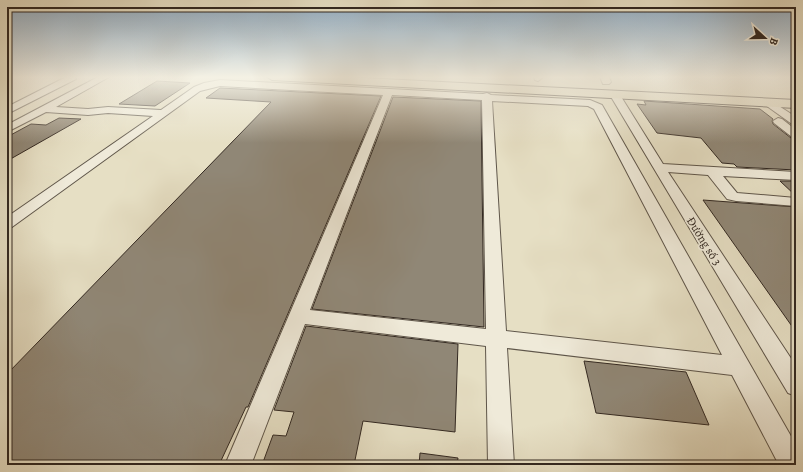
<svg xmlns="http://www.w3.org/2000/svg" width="803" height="472" font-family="Alegreya,serif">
	<rect width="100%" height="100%" fill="#e6dfc4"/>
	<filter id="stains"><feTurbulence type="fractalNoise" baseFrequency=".005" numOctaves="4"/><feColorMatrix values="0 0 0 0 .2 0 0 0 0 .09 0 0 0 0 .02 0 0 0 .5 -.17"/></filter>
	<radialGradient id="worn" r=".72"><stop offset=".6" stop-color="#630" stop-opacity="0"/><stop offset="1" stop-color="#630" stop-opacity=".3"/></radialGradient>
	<g fill="#908776" stroke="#322821">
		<polygon points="157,81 190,83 155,106 119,104"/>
		<polygon points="220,88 381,96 248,407 246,407 219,465 7,465 7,374 271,102 206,98"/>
		<polygon points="393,97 481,101 484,327 312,309"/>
		<polygon points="644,101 760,109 773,119 772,121 773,124 791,138 796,139 796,170 737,167 734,164 722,163 701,138 657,133 637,104 646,105"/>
		<polygon points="59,118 81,119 7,161 7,137 31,124 46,125"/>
		<polygon points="780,181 796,181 796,196"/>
		<polygon points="703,200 796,207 796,332"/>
		<polygon points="306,326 458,344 455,432 363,421 354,465 262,465 273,435 286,436 294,412 274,410"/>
		<polygon points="584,361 686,372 709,425 596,413"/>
		<polygon points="420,453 458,458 457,465 419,465"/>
	</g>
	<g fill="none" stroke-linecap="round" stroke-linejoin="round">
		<g stroke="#5f564a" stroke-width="2">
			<g id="minor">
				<polygon points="66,77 75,77 76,79 7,114 7,107"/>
				<path d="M98,77H109L56,107L88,109L108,107L161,110L194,87L204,83L220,80L483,94L487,93L491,95L590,100L602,105L796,445V465H779L732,375L507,348L514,465H488L486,346L305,324L251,465H225L383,95L220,86L200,91L12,227L7,229V217L153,116L108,113L88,115L46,112L7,132V125ZM392,95L482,100L486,329L310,310ZM492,101L588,106L594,109L722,355L506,331Z"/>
				<polygon points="534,77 542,77 542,78 538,81 535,80"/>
				<polygon points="600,77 609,77 611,82 609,84 603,84"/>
				<polygon points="615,92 620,95 663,164 796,172 796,180 723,176 737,193 796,198 796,206 736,201 727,199 708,175 668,172 796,366 796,396 788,393 610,95"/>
				<polygon points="768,99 796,117 796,125 792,124 764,104 763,102 764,100"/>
				<polygon points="778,118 782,119 796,130 796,138 792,137 774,123 773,121"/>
			</g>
		</g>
		<g stroke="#322821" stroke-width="2">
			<polygon id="major" points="267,77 345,77 796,100 796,108 272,80"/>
		</g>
		<use href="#minor" fill="#efead9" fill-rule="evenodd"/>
		<use href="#major" fill="#e6dfc4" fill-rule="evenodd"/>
	</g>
	<linearGradient id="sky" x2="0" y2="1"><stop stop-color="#8facc4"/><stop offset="0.54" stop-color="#f4f1e4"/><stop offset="1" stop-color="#f4f1e4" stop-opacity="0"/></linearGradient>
	<rect width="803" height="143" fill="url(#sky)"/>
	<g text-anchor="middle" stroke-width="3.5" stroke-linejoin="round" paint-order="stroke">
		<g font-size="12" fill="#322821" stroke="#efead9">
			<text transform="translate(704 241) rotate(58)" y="4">Đường số 3</text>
		</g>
	</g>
	<rect width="803" height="472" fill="none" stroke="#e6dfc4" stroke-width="24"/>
	<rect x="8" y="8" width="787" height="456" fill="none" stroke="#322821" stroke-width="2"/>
	<rect x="12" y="12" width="779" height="448" fill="none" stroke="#322821"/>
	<g transform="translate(765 38) rotate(111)" stroke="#efead9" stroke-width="3" paint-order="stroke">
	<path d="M0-3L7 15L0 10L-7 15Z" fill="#322821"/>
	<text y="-6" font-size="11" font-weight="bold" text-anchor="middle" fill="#322821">B</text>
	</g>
	<rect width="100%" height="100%" filter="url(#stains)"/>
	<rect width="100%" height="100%" fill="url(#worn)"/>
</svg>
